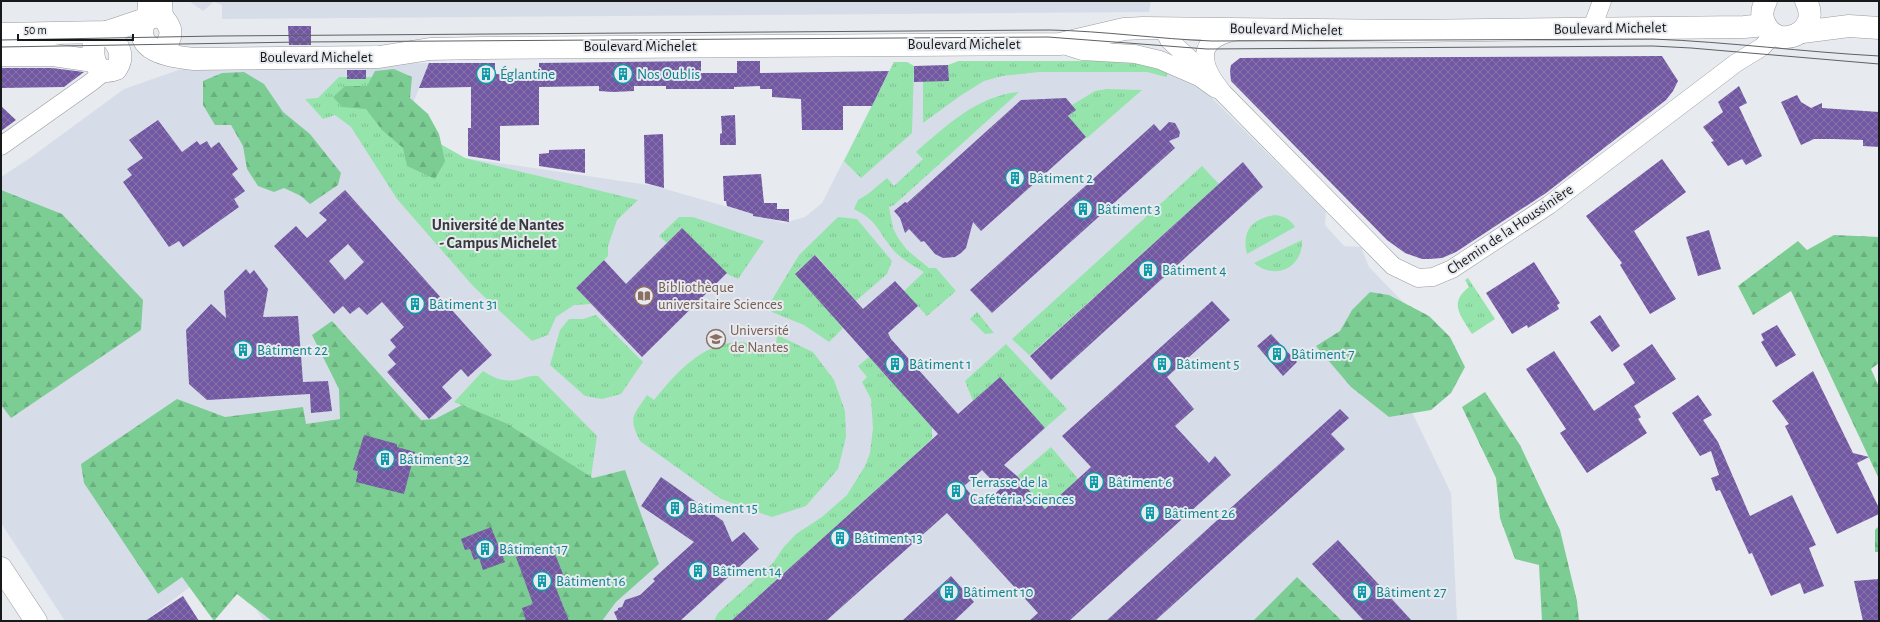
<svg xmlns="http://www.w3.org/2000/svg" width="1880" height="622" font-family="'Alegreya Sans',sans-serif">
	<defs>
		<pattern id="grass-tufts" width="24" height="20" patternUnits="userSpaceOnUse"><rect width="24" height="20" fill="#95e4ab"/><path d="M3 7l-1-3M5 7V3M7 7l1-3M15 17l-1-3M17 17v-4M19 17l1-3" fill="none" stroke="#80c393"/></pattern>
		<pattern id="forest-firs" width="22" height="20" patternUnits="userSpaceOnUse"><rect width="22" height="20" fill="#7ccd93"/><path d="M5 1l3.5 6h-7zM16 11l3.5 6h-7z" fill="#6aaf7e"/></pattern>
		<pattern id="building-cross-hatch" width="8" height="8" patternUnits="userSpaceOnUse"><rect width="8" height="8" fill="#7258a2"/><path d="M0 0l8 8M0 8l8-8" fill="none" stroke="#8875aa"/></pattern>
	</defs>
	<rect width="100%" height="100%" fill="#e7eaee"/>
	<g fill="#d7dde8">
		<polygon points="189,1 1151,1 1149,12 222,19 222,5 214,2 203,11"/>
		<polygon points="959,61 1109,61 1161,70 1191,83 1207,93 1326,212 1325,225 1344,246 1361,247 1369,267 1404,303 1439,348 1410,408 1451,493 1457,621 1342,621 1297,577 1253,621 264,621 223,562 145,621 65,621 1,523 1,177 30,158 124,89 190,66 429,63 405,124 465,158 655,186 784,223 805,217 822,203 894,62 907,62 914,66 922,66 948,65"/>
	</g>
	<g fill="url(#grass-tufts)">
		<polygon points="959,61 1109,61 1140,64 1168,72 1166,77 1147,72 1039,72 1002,76 984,81 960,96 923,123 923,81 949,81 948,65"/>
		<polygon points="894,62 907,62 914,66 912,133 861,178 844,161"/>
		<polygon points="339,77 383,77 405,124 465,158 638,200 617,220 608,246 608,256 576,288 591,304 574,305 556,317 548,335 532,341 473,286 397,199 351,127 335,115 323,119 305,99 318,98"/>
		<polygon points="1107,89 1142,90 1087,138 1068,117 1075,110 1072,105 1095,91"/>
		<path d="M1019,92L894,205L889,207L893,228L898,238L907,250L929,268H936L956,291L927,316L904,291L924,272C912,265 899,258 891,247C876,228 877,221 854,209L858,200L868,194L887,178L894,186L923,159L916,152C946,126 977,96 1019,92Z"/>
		<polygon points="1202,166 1219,184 1031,354 1029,355 1012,339"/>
		<path d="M1275,215C1284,216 1290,219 1295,227L1247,254C1241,230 1253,219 1275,215Z"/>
		<polygon points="679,217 693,217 764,241 738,279 727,274 681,228 667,243 659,236"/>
		<polygon points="838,217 857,219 892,261 887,274 856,301 816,255 795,273 843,328 829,342 804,325 772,312 770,303 799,255"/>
		<path d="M1302,240C1303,268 1275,281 1254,263Z"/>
		<path d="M1468,278L1495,319L1472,334C1461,316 1448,303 1469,287L1465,280Z"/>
		<polygon points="977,312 994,333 985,334 970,319"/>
		<polygon points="596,315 643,362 621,394 602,399 585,396 550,365 560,330 569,319 583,319"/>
		<path d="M777,335L813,352L834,380L845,411L846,437L838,469L806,506L772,517L721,499L640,441C628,417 633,416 647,395L654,400C674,376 696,349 729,343C743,341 761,344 776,345Z"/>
		<polygon points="1006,344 1067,409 1045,428 1000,377 973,401 965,381"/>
		<polygon points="869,357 932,427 932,439 731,621 714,621 718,613 773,563 783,548 796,534 822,517 847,495 865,466 870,453 873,428 871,399 862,382 867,377 858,366"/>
		<path d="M483,371C494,378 503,382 516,380C524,379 529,375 538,376L597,436L591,477L506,423L454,402Z"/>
		<polygon points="1051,447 1079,480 1045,509 1017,476"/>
	</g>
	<g fill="url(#forest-firs)">
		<polygon points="394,69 412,77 410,98 428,114 439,134 445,161 435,179 407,166 403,148 382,130 366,109 342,107 333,97 345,86 367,86 375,71"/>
		<polygon points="244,72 264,84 283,112 310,134 341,173 338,185 310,204 301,196 284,188 274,192 258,186 247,169 243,146 231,125 215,125 203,105 203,81 222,73"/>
		<polygon points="1,190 62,214 143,300 141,330 11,418 1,405"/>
		<polygon points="1834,235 1879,237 1879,363 1871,369 1879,387 1879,479 1791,291 1753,315 1738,286 1798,241 1807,250"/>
		<polygon points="1370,292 1389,295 1429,316 1450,337 1465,367 1451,393 1431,410 1389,417 1351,387 1316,346 1340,331 1352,310"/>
		<polygon points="332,321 421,420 435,419 462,405 506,423 593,478 625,470 659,564 616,602 602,621 272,621 237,594 214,621 182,577 158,594 84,483 81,464 177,399 225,417 303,407 306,424 340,419 339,389 312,335"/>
		<polygon points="1485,392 1520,445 1560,530 1577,601 1579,621 1542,621 1539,565 1515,559 1500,518 1496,478 1462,407"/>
		<polygon points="1879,526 1879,552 1875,552 1875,530"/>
		<polygon points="1297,577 1342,621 1253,621"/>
	</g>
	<g fill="url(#building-cross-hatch)" fill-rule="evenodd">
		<polygon points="288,26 311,26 311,45 289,45"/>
		<polygon points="1662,56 1678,81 1673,91 1666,100 1546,193 1456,252 1442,258 1429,259 1422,259 1405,253 1387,240 1231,81 1230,71 1231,65 1240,58"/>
		<polygon points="701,61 701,73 737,73 737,61 760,61 760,73 889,71 872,106 843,106 843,130 802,130 801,99 772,97 772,89 760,89 760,86 734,87 734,89 666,89 666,86 634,86 634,91 613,92 599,91 599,86 539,87 539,125 500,126 500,161 468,156 468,128 471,128 471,87 419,88 429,63 495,63 495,74 539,75 539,63"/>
		<polygon points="948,65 949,81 914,82 914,66"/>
		<polygon points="1,68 52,68 84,72 64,87 1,88"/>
		<rect x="347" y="70" width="19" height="9"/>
		<polygon points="1739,86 1747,103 1739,107 1762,156 1746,165 1742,159 1728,166 1711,142 1714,141 1703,127 1723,112 1718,102"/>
		<polygon points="1797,95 1801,102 1811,108 1822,103 1822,108 1879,112 1879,147 1863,146 1863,140 1833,139 1814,139 1801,145 1781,102"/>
		<polygon points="1066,98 1076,110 1068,116 1086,137 981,231 973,222 966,248 961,253 955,257 943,258 935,254 924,241 921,242 909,229 905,233 900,218 894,211 905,202 907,203 1021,100"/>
		<polygon points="1,106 16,120 1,131"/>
		<polygon points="735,115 736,145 720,145 720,134 722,133 721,116"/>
		<polygon points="158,120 182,152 197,141 200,145 207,141 211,148 219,142 238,169 232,174 245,191 234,199 239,207 183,247 179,241 169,247 123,182 132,175 127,169 143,158 129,140"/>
		<polygon points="1169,122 1175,123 1180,132 1179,137 1169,141 1175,148 992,313 970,290 1154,124 1160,131"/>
		<polygon points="663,134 664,188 645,183 644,135"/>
		<polygon points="585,149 585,173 539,166 539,154 549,153 549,150"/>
		<polygon points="1662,159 1686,192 1634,231 1676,299 1650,314 1620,265 1622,263 1586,216"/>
		<polygon points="1243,162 1263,187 1051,380 1030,356"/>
		<polygon points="761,174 764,203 777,203 777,209 789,209 789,222 753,216 753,214 727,206 726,201 724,201 723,176"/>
		<path d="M345,190L492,355L468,377L461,369L442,387L452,398L429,419L387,372L396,364L388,355L396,347L390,340L404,327L382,302L367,315L359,307L350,314L343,306L334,314L274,246L296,226L307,238L327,220L319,213ZM348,244L364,262L345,280L329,261Z"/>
		<polygon points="682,228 727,273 642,357 576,288 604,260 626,284"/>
		<polygon points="1709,230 1721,269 1698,276 1686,237"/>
		<path d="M815,255L863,309L895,281L918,306L888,333L891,339L958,414L1000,377L1045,428L1004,465L1017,476L1045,509L1091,467L1062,436L1212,301L1230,320L1167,377L1194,409L1175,426L1209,463L1215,456L1231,475L1069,621H1029L1038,613L947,513L826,621H731L938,434L795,274ZM982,470L1000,489L981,507L964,486Z"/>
		<polygon points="1534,262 1560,303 1557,305 1559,309 1528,328 1527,325 1512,334 1486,293"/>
		<polygon points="246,269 250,274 254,270 268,289 263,317 298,316 303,382 328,381 332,411 311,413 310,394 207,400 189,384 186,330 211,304 226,318 224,291"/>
		<polygon points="1600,315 1620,346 1612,352 1590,322"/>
		<polygon points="1777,325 1796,355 1776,367 1761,342 1764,340 1761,334"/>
		<polygon points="1271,334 1297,362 1283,376 1257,346"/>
		<polygon points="1652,344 1676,379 1634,406 1641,417 1638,419 1647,433 1587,473 1560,433 1566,429 1526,369 1554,351 1594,411 1635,383 1623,364"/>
		<polygon points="1813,371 1853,453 1869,457 1857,463 1879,508 1879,514 1837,534 1785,426 1789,424 1772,401"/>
		<polygon points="1698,395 1712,415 1703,420 1718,442 1750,516 1792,495 1816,545 1809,548 1824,586 1804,594 1800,583 1771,596 1752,553 1749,554 1720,490 1716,491 1711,478 1719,475 1711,451 1700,456 1672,413"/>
		<polygon points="1340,409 1349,418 1331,434 1345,449 1155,621 1106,621"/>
		<polygon points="364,435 397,444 397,447 415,452 404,494 356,482 358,471 353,470"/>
		<polygon points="661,477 723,521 732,542 744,532 759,549 680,621 618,621 614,612 618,610 618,608 622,607 625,600 640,595 655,581 653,579 694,542 641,506"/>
		<polygon points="491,527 505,562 483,570 479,558 474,560 470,549 465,550 461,539"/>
		<polygon points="1338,540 1360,564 1412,621 1364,621 1312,564"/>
		<polygon points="551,544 565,579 554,583 569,621 526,621 522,608 533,604 516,557"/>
		<polygon points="951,576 974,602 954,621 902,621"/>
		<polygon points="1879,579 1879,621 1863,621 1854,581"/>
		<polygon points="183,596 199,621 145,621"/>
	</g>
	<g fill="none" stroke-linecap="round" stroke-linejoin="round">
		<g stroke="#999b9f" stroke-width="19">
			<g id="street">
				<polyline points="163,1 164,19"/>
				<polyline points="146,19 147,1"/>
				<polyline points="1163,28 1169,40 1204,72"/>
				<polyline points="1592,28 1602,1"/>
				<path d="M1238,31C1193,39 1200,65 1223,93L1393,266L1418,278L1433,277L1452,269L1549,205L1736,63L1762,47L1774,34"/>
				<polyline points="1060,44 1082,51 1135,54 1160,60 1199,77 1216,89"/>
				<polyline points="1,146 90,83 100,75 103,70"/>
			</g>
		</g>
		<g stroke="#999b9f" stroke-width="23">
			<g id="secondary">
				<path d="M1766,1C1762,8 1761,15 1764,22C1776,53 1823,32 1806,1"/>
				<path d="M146,19C129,51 172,57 194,59L379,57L430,49L481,48L1060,44L1124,29L1143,28L1408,31L1744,27L1765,25"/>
				<polyline points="1802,32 1849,26 1879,28"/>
				<path d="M97,33C90,48 91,79 116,69C126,55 117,42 106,32"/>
				<path d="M1,34L106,32C117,30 153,14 160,17C165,18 168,24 170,29C172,37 167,45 162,52"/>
				<polyline points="1,55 53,55 94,61"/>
			</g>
		</g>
		<g stroke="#999b9f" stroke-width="23">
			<polyline id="primary" points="1,568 36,621"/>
		</g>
		<use href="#street" stroke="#fff" stroke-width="18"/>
		<use href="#secondary" stroke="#fff" stroke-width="22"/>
		<use href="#primary" stroke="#fff" stroke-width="22"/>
		<g stroke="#5f6163" stroke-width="1">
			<path d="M1,40L217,36L1050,30C1104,31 1158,39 1212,41L1653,39C1729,42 1804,52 1879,56"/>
			<polyline points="1,47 300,42 1048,37 1207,49 1653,46 1691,48 1879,64"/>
		</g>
	</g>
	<defs>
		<g id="building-ring" transform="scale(1)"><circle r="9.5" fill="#e7eaee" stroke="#0f9aa8" stroke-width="1.5"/><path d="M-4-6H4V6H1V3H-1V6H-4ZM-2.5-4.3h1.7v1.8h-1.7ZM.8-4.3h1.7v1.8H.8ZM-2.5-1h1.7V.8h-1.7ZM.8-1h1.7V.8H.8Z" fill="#0f9aa8"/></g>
		<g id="library-ring" transform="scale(1)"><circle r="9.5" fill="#e7eaee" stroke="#8d6e63" stroke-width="1.5"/><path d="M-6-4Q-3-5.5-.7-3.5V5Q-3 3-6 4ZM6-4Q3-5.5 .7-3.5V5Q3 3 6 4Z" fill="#8d6e63"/></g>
		<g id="university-ring" transform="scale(1)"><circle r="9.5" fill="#e7eaee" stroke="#8d6e63" stroke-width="1.5"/><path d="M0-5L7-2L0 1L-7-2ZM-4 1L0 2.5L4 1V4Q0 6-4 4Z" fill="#8d6e63"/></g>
	</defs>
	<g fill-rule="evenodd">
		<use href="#building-ring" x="486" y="74"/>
		<use href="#building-ring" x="623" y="74"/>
		<use href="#building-ring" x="1015" y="178"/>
		<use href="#building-ring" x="1083" y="209"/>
		<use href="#building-ring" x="1148" y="270"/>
		<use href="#library-ring" x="644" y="296"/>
		<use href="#building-ring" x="415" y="304"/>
		<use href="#university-ring" x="716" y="339"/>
		<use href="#building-ring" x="243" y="350"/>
		<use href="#building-ring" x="1277" y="354"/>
		<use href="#building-ring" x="895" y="364"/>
		<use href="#building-ring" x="1162" y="364"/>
		<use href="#building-ring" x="385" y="459"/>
		<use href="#building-ring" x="1094" y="482"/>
		<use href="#building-ring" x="956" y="491"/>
		<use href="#building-ring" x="675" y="508"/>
		<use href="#building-ring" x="1150" y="513"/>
		<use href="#building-ring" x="840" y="538"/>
		<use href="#building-ring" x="485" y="549"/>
		<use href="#building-ring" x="698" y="571"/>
		<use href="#building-ring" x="542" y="581"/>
		<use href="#building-ring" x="949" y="592"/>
		<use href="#building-ring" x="1362" y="592"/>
	</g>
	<g text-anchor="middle" stroke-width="4" stroke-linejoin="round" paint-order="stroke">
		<g font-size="15" fill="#18191b" stroke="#e7eaee">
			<text transform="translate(1610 28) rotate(-1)" y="5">Boulevard Michelet</text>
			<text transform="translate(1286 29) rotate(1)" y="5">Boulevard Michelet</text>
			<text x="964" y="49">Boulevard Michelet</text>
			<text x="640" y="51">Boulevard Michelet</text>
			<text x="316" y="62">Boulevard Michelet</text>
			<text transform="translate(1510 229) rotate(-34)" y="5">Chemin de la Houssinière</text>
		</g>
		<g font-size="15" fill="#0d838f" stroke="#e7eaee" text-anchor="start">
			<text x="500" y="79">Églantine</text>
			<text x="637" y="79">Nos Oublis</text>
			<text x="1029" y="183">Bâtiment 2</text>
			<text x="1097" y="214">Bâtiment 3</text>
			<text x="1162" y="275">Bâtiment 4</text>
			<text x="429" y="309">Bâtiment 31</text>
			<text x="257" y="355">Bâtiment 22</text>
			<text x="1291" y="359">Bâtiment 7</text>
			<text x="909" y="369">Bâtiment 1</text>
			<text x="1176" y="369">Bâtiment 5</text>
			<text x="399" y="464">Bâtiment 32</text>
			<text x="970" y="487">Terrasse de la<tspan x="970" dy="17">Cafétéria Sciences</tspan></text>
			<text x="1108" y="487">Bâtiment 6</text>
			<text x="689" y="513">Bâtiment 15</text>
			<text x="1164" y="518">Bâtiment 26</text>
			<text x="854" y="543">Bâtiment 13</text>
			<text x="499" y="554">Bâtiment 17</text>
			<text x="712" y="576">Bâtiment 14</text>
			<text x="556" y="586">Bâtiment 16</text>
			<text x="963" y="597">Bâtiment 10</text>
			<text x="1376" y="597">Bâtiment 27</text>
		</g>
		<g font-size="15" fill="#785e54" stroke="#e7eaee" text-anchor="start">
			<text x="658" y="292">Bibliothèque<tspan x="658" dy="17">universitaire Sciences</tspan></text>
			<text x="730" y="335">Université<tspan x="730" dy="17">de Nantes</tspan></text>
		</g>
		<g font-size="16" font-weight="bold" fill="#383a3e" stroke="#e7eaee">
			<text x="498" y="230">Université de Nantes<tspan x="498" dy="18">- Campus Michelet</tspan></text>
		</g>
	</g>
	<rect width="1880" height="622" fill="none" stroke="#18191b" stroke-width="4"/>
	<path d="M18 34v6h115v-6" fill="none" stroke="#18191b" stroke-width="2"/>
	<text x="24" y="34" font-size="12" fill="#18191b" stroke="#e7eaee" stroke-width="3" paint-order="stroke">50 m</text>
</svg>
